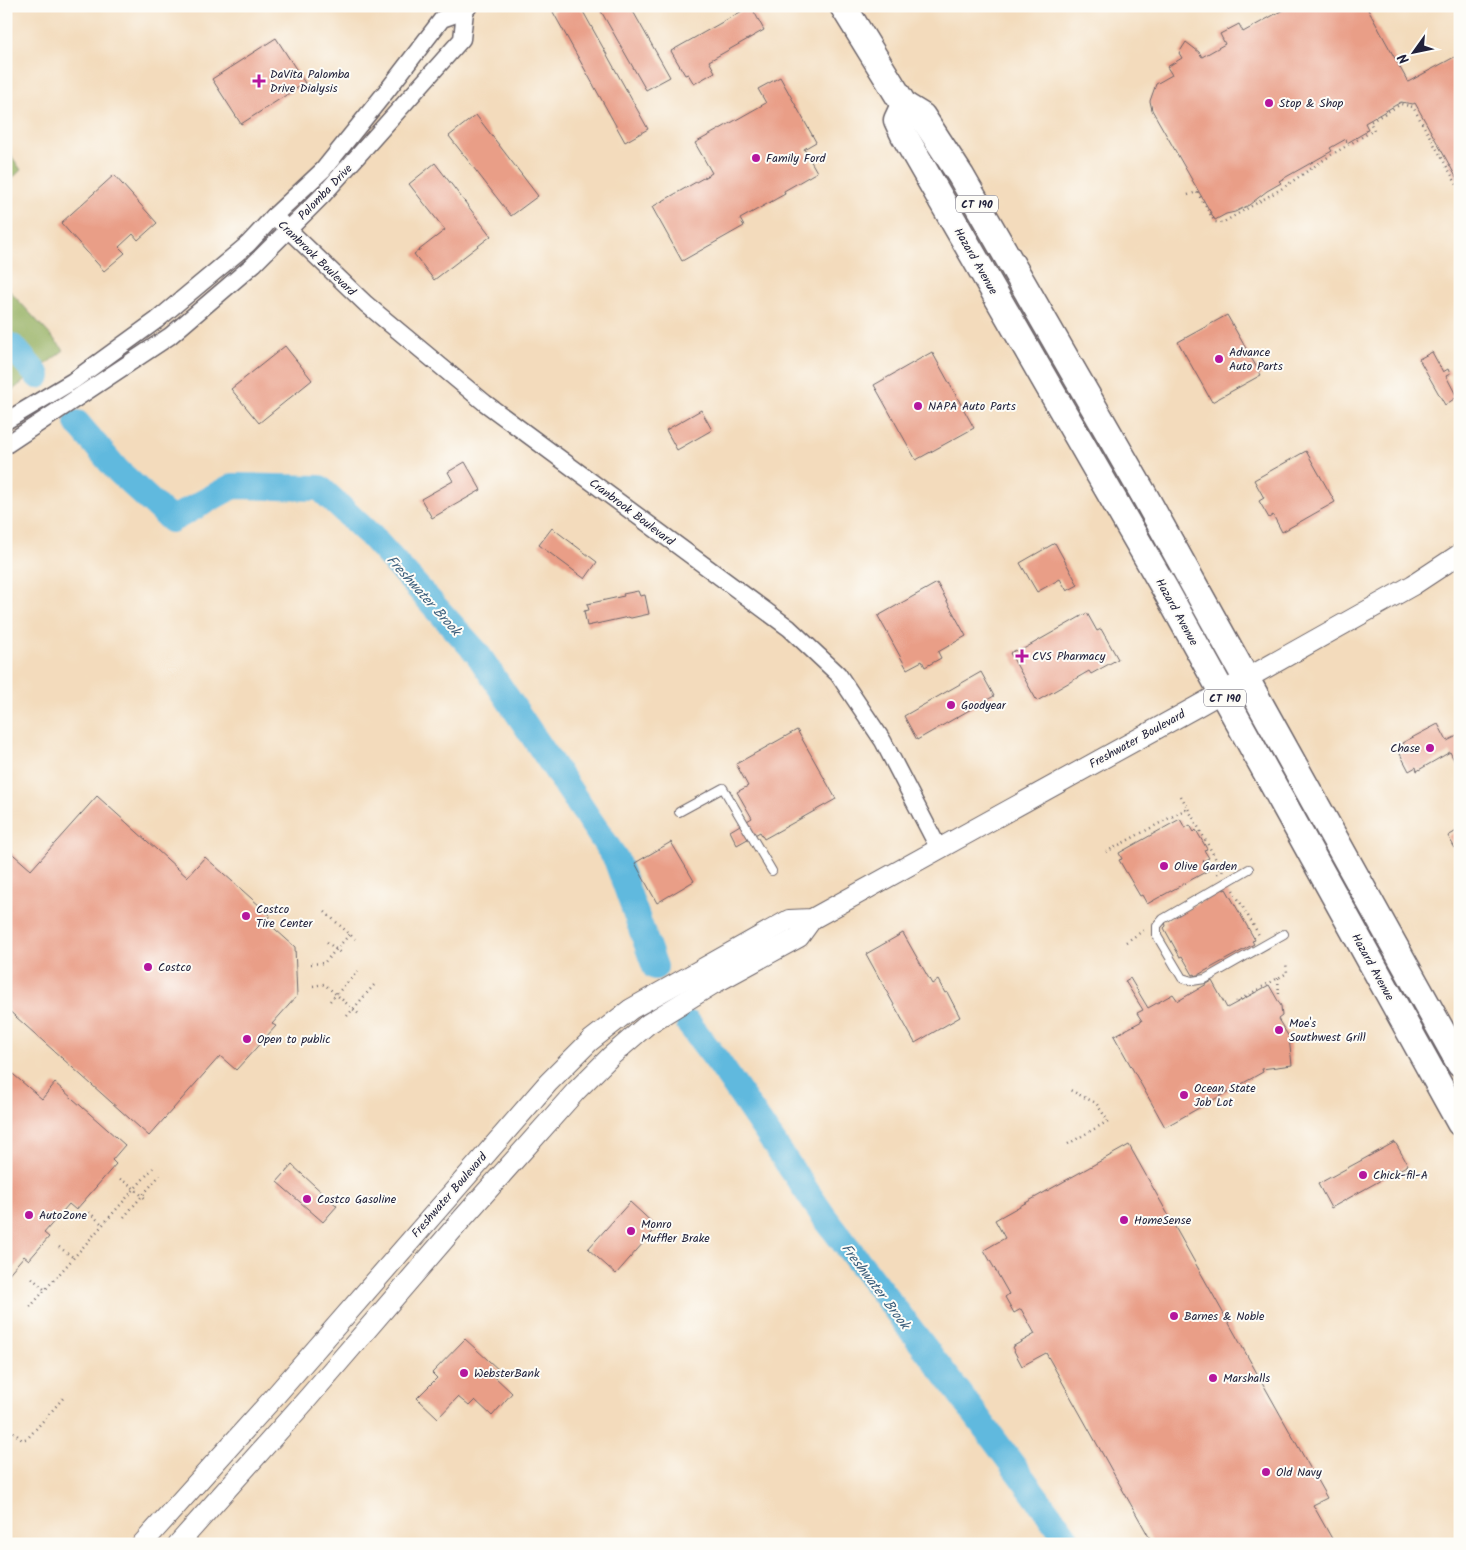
<svg xmlns="http://www.w3.org/2000/svg" width="1466" height="1550" font-family="Kalam,sans-serif">
	<rect width="100%" height="100%" fill="#fdfcf7"/>
	<filter id="ink" filterUnits="userSpaceOnUse"><feTurbulence type="fractalNoise" baseFrequency=".02" numOctaves="2"/><feDisplacementMap in="SourceGraphic" scale="10" xChannelSelector="R" yChannelSelector="G"/><feConvolveMatrix kernelMatrix="1 2 1 2 8 2 1 2 1" color-interpolation-filters="sRGB"/></filter>
	<filter id="wash" filterUnits="userSpaceOnUse"><feTurbulence type="fractalNoise" baseFrequency=".0096" numOctaves="4" result="noise"/><feDisplacementMap in="SourceGraphic" scale="20" xChannelSelector="R" yChannelSelector="G"/><feGaussianBlur stdDeviation="1.12" result="paint"/><feColorMatrix in="noise" values="0 0 0 0 0 0 0 0 0 0 0 0 0 0 0 0 0 1.4 0 .05"/><feComposite in="paint" operator="in"/></filter>
	<g filter="url(#wash)">
		<rect width="100%" height="100%" fill="#f3dbbc"/>
		<g fill="#96b163" stroke="#5c6a4f">
			<polygon points="6,148 21,170 6,184"/>
			<polygon points="6,287 64,350 6,395"/>
		</g>
		<g fill="none" stroke-linecap="round" stroke-linejoin="round">
			<g stroke="#61b9de" stroke-width="26">
				<polyline points="6,344 14,348 38,376"/>
				<polyline points="77,423 117,470 171,520 233,486 320,488 372,537 477,653 616,859 655,967"/>
				<polyline points="689,1024 719,1063 825,1218 958,1391 1071,1544"/>
			</g>
		</g>
		<g id="blocks">
			<g fill="#e99e87">
				<polygon points="562,6 580,6 648,129 625,142 553,12"/>
				<polygon points="598,6 630,6 670,77 646,90"/>
				<polygon points="751,6 764,30 709,61 715,72 694,84 688,74 685,75 671,51"/>
				<polygon points="1290,6 1366,6 1408,82 1460,54 1460,184 1415,103 1413,104 1401,102 1365,123 1368,129 1365,130 1366,132 1347,143 1346,139 1330,148 1332,151 1279,181 1281,183 1267,191 1249,205 1235,212 1226,214 1215,220 1152,110 1150,101 1156,84 1172,75 1167,67 1182,58 1179,53 1186,42 1199,52 1202,57 1225,44 1220,34 1239,24 1243,32"/>
				<polygon points="276,38 305,83 241,124 212,79"/>
				<polygon points="780,77 816,142 804,149 817,172 784,191 785,194 740,219 744,226 682,261 652,207 712,173 695,143 766,103 758,89"/>
				<polygon points="476,115 538,196 511,216 449,136"/>
				<polygon points="435,163 491,236 434,280 414,254 445,230 409,184"/>
				<polygon points="114,175 157,223 138,240 133,234 119,247 125,253 104,271 61,223"/>
				<polygon points="1227,315 1261,375 1212,402 1178,342"/>
				<polygon points="285,346 312,380 259,423 231,389"/>
				<polygon points="932,352 974,428 916,460 874,385"/>
				<polygon points="1432,352 1443,372 1448,369 1450,374 1446,376 1457,397 1445,405 1419,359"/>
				<polygon points="701,410 712,430 677,450 666,430"/>
				<polygon points="1306,451 1335,502 1282,532 1273,515 1269,518 1259,501 1264,498 1254,480"/>
				<polygon points="465,462 481,490 432,518 421,499 453,481 448,472"/>
				<polygon points="552,528 597,562 585,579 539,545"/>
				<polygon points="1055,543 1078,585 1067,591 1060,579 1037,592 1020,563"/>
				<polygon points="937,583 966,636 938,652 941,658 925,667 922,661 907,669 878,616"/>
				<polygon points="638,591 640,596 645,595 649,614 631,618 628,617 587,626 584,611 589,610 587,604 624,596 623,594"/>
				<polygon points="1087,613 1097,631 1101,629 1118,659 1091,674 1089,671 1037,701 1010,653 1016,650 1018,652"/>
				<polygon points="981,672 994,696 917,740 904,716"/>
				<polygon points="1438,724 1447,741 1457,736 1460,741 1460,760 1455,762 1450,752 1417,771 1416,767 1409,771 1398,750 1404,747 1402,743"/>
				<polygon points="797,730 836,799 764,839 760,832 737,845 730,831 752,818 737,792 748,786 736,764"/>
				<polygon points="97,796 187,877 205,857 270,915 266,921 295,947 297,996 272,1024 276,1026 236,1070 220,1056 149,1136 6,1008 6,848 31,870"/>
				<polygon points="1180,819 1185,828 1190,825 1194,832 1196,830 1207,849 1204,850 1209,858 1203,861 1209,870 1147,904 1142,895 1140,896 1119,860 1122,859 1119,853"/>
				<polygon points="1460,829 1460,857 1448,836"/>
				<polygon points="671,842 694,881 657,903 635,863"/>
				<polygon points="1223,889 1224,890 1226,889 1255,940 1252,941 1254,944 1196,976 1195,974 1193,975 1182,956 1180,957 1164,928 1166,926 1165,921"/>
				<polygon points="903,933 932,984 938,980 945,993 947,992 960,1017 915,1043 866,954"/>
				<polygon points="1130,978 1148,1008 1173,994 1178,1001 1212,981 1227,1008 1269,985 1281,1006 1282,1016 1278,1019 1289,1037 1292,1065 1262,1069 1263,1072 1165,1127 1114,1036 1142,1021 1137,1013 1143,1010 1125,981"/>
				<polygon points="7,1069 42,1099 55,1083 125,1145 112,1160 116,1164 76,1210 69,1204 44,1233 49,1237 29,1260 24,1256 6,1277 6,1070"/>
				<polygon points="1395,1142 1408,1165 1331,1208 1318,1184"/>
				<polygon points="1129,1145 1327,1498 1313,1505 1335,1544 1153,1544 1046,1353 1022,1366 1012,1347 1035,1334 1021,1309 1014,1313 1005,1297 1009,1294 984,1250 1005,1238 995,1220"/>
				<polygon points="292,1165 337,1206 323,1222 277,1182"/>
				<polygon points="630,1202 657,1227 616,1274 588,1249"/>
				<polygon points="465,1339 500,1371 495,1377 512,1393 492,1416 475,1400 469,1406 458,1397 438,1418 417,1398 437,1378 432,1373"/>
			</g>
		</g>
	</g>
	<g filter="url(#ink)">
		<use href="#blocks" fill-opacity="0" stroke="#6b6368" stroke-width="1"/>
		<g fill="none" stroke-linecap="round" stroke-linejoin="round">
			<g stroke="#6b6368" stroke-width="10">
				<g id="service">
					<polyline points="679,812 723,788 772,871"/>
					<polyline points="1249,869 1163,919 1157,926 1157,936 1182,978 1192,981 1205,979 1284,934"/>
				</g>
			</g>
			<g stroke="#6b6368" stroke-width="19">
				<g id="minor">
					<polyline points="274,216 366,304 485,403 789,628 838,674 883,741 939,849"/>
					<polyline points="6,421 73,381 157,320 248,244 274,216 323,170 389,88 442,19 465,11 469,6"/>
					<polyline points="6,445 170,336 254,264 323,195 462,39 465,11"/>
				</g>
			</g>
			<g stroke="#6b6368" stroke-width="22">
				<g id="tertiary">
					<polyline points="142,1544 276,1395 548,1083 590,1041 631,1009 789,920 812,919 1196,707 1413,585 1460,554"/>
					<polyline points="178,1544 308,1398 462,1219 576,1091 611,1056 648,1024 713,984 799,937 812,919"/>
				</g>
			</g>
			<g stroke="#6b6368" stroke-width="29">
				<g id="primary">
					<polyline points="843,6 904,105 922,116 961,176 1143,493 1460,1064"/>
					<polyline points="904,105 897,120 904,135 1165,589 1460,1123"/>
				</g>
			</g>
			<g stroke="#6b6368" stroke-width="2.5" stroke-dasharray="1 4" stroke-linecap="butt">
				<polyline points="1188,195 1197,192 1215,222 1222,223 1281,189 1331,155 1374,130 1370,122 1401,104 1413,107 1460,190"/>
				<polyline points="1457,330 1460,328"/>
				<polyline points="1181,796 1223,872"/>
				<polyline points="1106,852 1188,808"/>
				<polyline points="1217,874 1220,866"/>
				<polyline points="1233,890 1259,935"/>
				<polyline points="325,912 355,939"/>
				<polyline points="327,942 342,954"/>
				<polyline points="1126,942 1146,929"/>
				<polyline points="311,964 324,963 350,934"/>
				<polyline points="1278,978 1279,995"/>
				<polyline points="313,986 324,984 360,1015"/>
				<polyline points="330,1001 359,970"/>
				<polyline points="1236,1002 1287,973 1286,962"/>
				<polyline points="347,1016 375,984"/>
				<polyline points="1068,1144 1108,1121 1096,1103 1070,1090"/>
				<polyline points="120,1179 130,1185 147,1200"/>
				<polyline points="89,1212 103,1225"/>
				<polyline points="124,1217 160,1175"/>
				<polyline points="59,1247 74,1258"/>
				<polyline points="32,1278 45,1290"/>
				<polyline points="30,1307 153,1168"/>
				<polyline points="6,1425 22,1440 28,1438 65,1396"/>
			</g>
			<use href="#service" stroke="#fff" stroke-width="8"/>
			<use href="#minor" stroke="#fff" stroke-width="16"/>
			<use href="#tertiary" stroke="#fff" stroke-width="20"/>
			<use href="#primary" stroke="#fff" stroke-width="26"/>
		</g>
	</g>
	<g fill="#b5179e" stroke="#fdfcf7" stroke-width="2">
		<path d="M256.5 73.5h5v5h5v5h-5v5h-5v-5h-5v-5h5z"/>
		<circle cx="1269" cy="103" r="5"/>
		<circle cx="756" cy="158" r="5"/>
		<circle cx="1219" cy="359" r="5"/>
		<circle cx="918" cy="406" r="5"/>
		<path d="M1019.5 648.5h5v5h5v5h-5v5h-5v-5h-5v-5h5z"/>
		<circle cx="951" cy="705" r="5"/>
		<circle cx="1430" cy="748" r="5"/>
		<circle cx="1164" cy="866" r="5"/>
		<circle cx="246" cy="916" r="5"/>
		<circle cx="148" cy="967" r="5"/>
		<circle cx="1279" cy="1030" r="5"/>
		<circle cx="247" cy="1039" r="5"/>
		<circle cx="1184" cy="1095" r="5"/>
		<circle cx="1363" cy="1175" r="5"/>
		<circle cx="307" cy="1199" r="5"/>
		<circle cx="29" cy="1215" r="5"/>
		<circle cx="1124" cy="1220" r="5"/>
		<circle cx="631" cy="1231" r="5"/>
		<circle cx="1174" cy="1316" r="5"/>
		<circle cx="464" cy="1373" r="5"/>
		<circle cx="1213" cy="1378" r="5"/>
		<circle cx="1266" cy="1472" r="5"/>
	</g>
	<g text-anchor="middle" stroke-width="4" stroke-linejoin="round" paint-order="stroke">
		<g fill="#fdfcf7" stroke="#646373" stroke-width="1">
			<rect x="956" y="195.5" width="42" height="17" rx="4"/>
			<rect x="1204" y="689.5" width="42" height="17" rx="4"/>
		</g>
		<g font-size="11" font-weight="bold" fill="#22223b">
			<text x="977" y="208">CT 190</text>
			<text x="1225" y="702">CT 190</text>
		</g>
		<g font-size="12" fill="#22223b" stroke="#fdfcf7" text-anchor="start">
			<text x="270" y="78">DaVita Palomba<tspan x="270" dy="14">Drive Dialysis</tspan></text>
			<text x="1279" y="107">Stop &amp; Shop</text>
			<text x="766" y="162">Family Ford</text>
			<text x="1229" y="356">Advance<tspan x="1229" dy="14">Auto Parts</tspan></text>
			<text x="928" y="410">NAPA Auto Parts</text>
			<text x="1032" y="660">CVS Pharmacy</text>
			<text x="961" y="709">Goodyear</text>
			<text x="1420" y="752" text-anchor="end">Chase</text>
			<text x="1174" y="870">Olive Garden</text>
			<text x="256" y="913">Costco<tspan x="256" dy="14">Tire Center</tspan></text>
			<text x="158" y="971">Costco</text>
			<text x="1289" y="1027">Moe's<tspan x="1289" dy="14">Southwest Grill</tspan></text>
			<text x="257" y="1043">Open to public</text>
			<text x="1194" y="1092">Ocean State<tspan x="1194" dy="14">Job Lot</tspan></text>
			<text x="1373" y="1179">Chick-fil-A</text>
			<text x="317" y="1203">Costco Gasoline</text>
			<text x="39" y="1219">AutoZone</text>
			<text x="1134" y="1224">HomeSense</text>
			<text x="641" y="1228">Monro<tspan x="641" dy="14">Muffler Brake</tspan></text>
			<text x="1184" y="1320">Barnes &amp; Noble</text>
			<text x="474" y="1377">WebsterBank</text>
			<text x="1223" y="1382">Marshalls</text>
			<text x="1276" y="1476">Old Navy</text>
		</g>
		<g font-size="12" fill="#22223b" stroke="#fdfcf7">
			<text transform="translate(325 192) rotate(-46)" y="4">Palomba Drive</text>
			<text transform="translate(317 258) rotate(44)" y="4">Cranbrook Boulevard</text>
			<text transform="translate(976 261) rotate(60)" y="4">Hazard Avenue</text>
			<text transform="translate(632 512) rotate(37)" y="4">Cranbrook Boulevard</text>
			<text transform="translate(1177 612) rotate(61)" y="4">Hazard Avenue</text>
			<text transform="translate(1137 739) rotate(-29)" y="4">Freshwater Boulevard</text>
			<text transform="translate(1373 967) rotate(61)" y="4">Hazard Avenue</text>
			<text transform="translate(449 1195) rotate(-49)" y="4">Freshwater Boulevard</text>
		</g>
		<g font-size="14" font-style="italic" fill="#3b5e7c" stroke="#fdfcf7">
			<text transform="translate(424 595) rotate(48)" y="5">Freshwater Brook</text>
			<text transform="translate(876 1286) rotate(53)" y="5">Freshwater Brook</text>
		</g>
	</g>
	<rect width="1466" height="1550" fill="none" stroke="#fdfcf7" stroke-width="25"/>
	<g transform="translate(1414 52) rotate(237)" stroke="#fdfcf7" stroke-width="4" paint-order="stroke">
	<path d="M0-4L9 19L0 12L-9 19Z" fill="#22223b"/>
	<text y="-8" font-size="14" font-weight="bold" text-anchor="middle" fill="#22223b">N</text>
	</g>
</svg>
